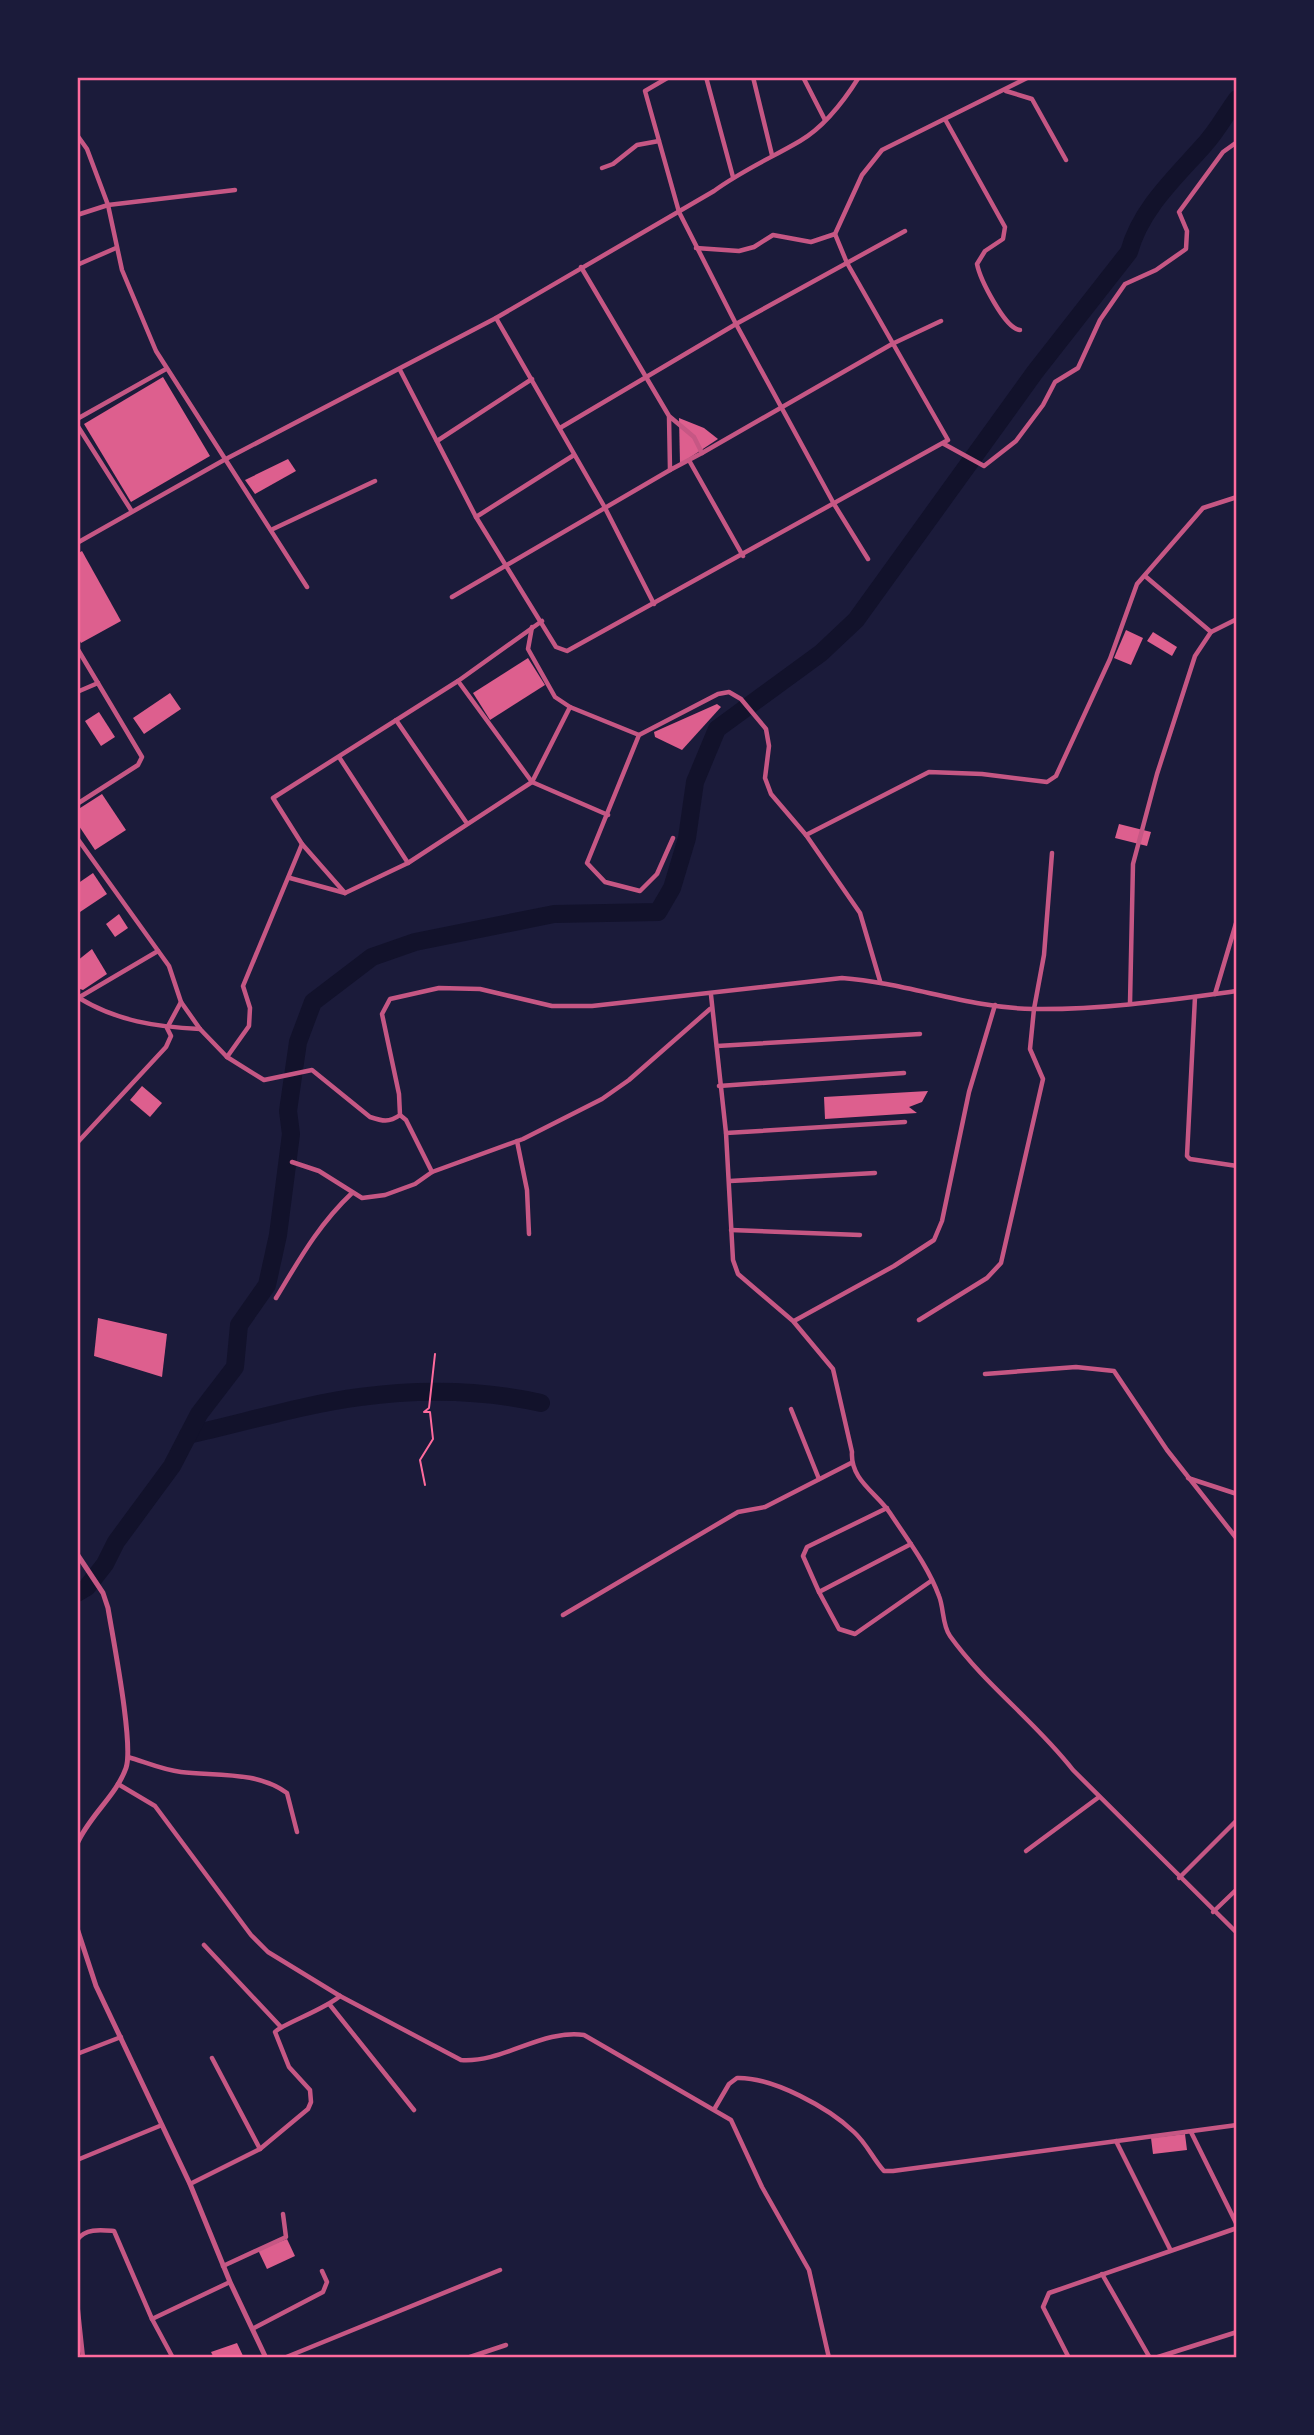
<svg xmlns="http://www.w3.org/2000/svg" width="1314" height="2435" font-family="Helvetica,sans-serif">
	<rect width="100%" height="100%" fill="#1b1b3a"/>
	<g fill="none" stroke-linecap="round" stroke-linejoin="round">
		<g stroke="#12122b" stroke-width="18">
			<path d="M188,1435C243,1423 305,1404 360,1397C420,1389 483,1390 541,1403"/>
			<path d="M77,1593L87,1587L105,1564L116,1542L172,1466L199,1414L235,1367L239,1325L267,1285L278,1235L291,1134L288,1111L298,1042L313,1002L372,957L415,942L554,914L658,912L672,888L687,838L695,782L717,729L821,653L856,620L1035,372L1129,252C1141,208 1176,177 1205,144C1217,131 1226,114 1237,99"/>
		</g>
	</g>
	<g fill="#dd5f8e">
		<polygon points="163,377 210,456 131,502 84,424"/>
		<polygon points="679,418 704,428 718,439 680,464"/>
		<polygon points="288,459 296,471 255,494 245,480"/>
		<polygon points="82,551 121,621 81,643 77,636 77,554"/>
		<polygon points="1126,630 1143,638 1131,665 1114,658"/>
		<polygon points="1153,632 1177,647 1172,656 1147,641"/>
		<polygon points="528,658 545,685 490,720 473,693"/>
		<polygon points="170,693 181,709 144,734 133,718"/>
		<polygon points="717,704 721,707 682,750 655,737 654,732"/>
		<polygon points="99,712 115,737 101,746 85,721"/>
		<polygon points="102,794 126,830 95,850 77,823 77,810"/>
		<polygon points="1119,824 1151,832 1147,846 1115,838"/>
		<polygon points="93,873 107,894 77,914 77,884"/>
		<polygon points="119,914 128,928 115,937 106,924"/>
		<polygon points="92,949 107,974 83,990 77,988 77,961"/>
		<polygon points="142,1086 162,1103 150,1117 130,1100"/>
		<polygon points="928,1091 922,1102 909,1107 917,1113 825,1119 824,1097"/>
		<polygon points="98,1318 167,1334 162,1377 94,1356"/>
		<polygon points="1185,2134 1187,2150 1153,2154 1151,2138"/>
		<polygon points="287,2239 295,2256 267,2269 258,2250"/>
		<polygon points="237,2343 244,2358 214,2358 211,2352"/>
	</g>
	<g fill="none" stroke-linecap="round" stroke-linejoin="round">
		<polyline stroke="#ff6b9d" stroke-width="2" points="425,1485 420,1460 433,1439 430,1412 424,1412 429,1408 435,1354"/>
		<g stroke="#c65784" stroke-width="4.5">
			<polyline points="669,77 645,91 679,212 736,324 834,504 868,559"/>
			<polyline points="706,77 733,177"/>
			<polyline points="753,77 772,155"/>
			<polyline points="803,77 825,120"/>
			<polyline points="1006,91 1032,99 1066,160"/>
			<path d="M946,121L1005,227L1003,239L985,251L977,264C980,279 1005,329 1020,330"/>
			<polyline points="77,135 87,149 108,205 122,270 156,351 307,587"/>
			<polyline points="602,168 613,164 637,145 659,141"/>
			<polyline points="77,215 108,205 235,190"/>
			<polyline points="835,234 862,175 882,150 1029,77"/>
			<polyline points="77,265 116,248"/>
			<polyline points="581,267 669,416 694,437 702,453 670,470 669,416"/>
			<polyline points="496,318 604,506 654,604"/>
			<polyline points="400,370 476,517 556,647 567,651 948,440 847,263 835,234 811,242 773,235 754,247 739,251 696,248"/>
			<polyline points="77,419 166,369"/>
			<polyline points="77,425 131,510"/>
			<polyline points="560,428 736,324 905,231"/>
			<polyline points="437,441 532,379"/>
			<polyline points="944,444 984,466 1016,441 1043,405 1055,382 1078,368 1100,320 1125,284 1156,270 1186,249 1187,231 1179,212 1223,152 1237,142"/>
			<polyline points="702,453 892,344 941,321"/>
			<polyline points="690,462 743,556"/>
			<polyline points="476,517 574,455"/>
			<polyline points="273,529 375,481"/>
			<path d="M77,543L224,460L496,318L714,191C741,171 771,158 800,141C824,127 844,101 859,77"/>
			<polyline points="1145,576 1211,632"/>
			<polyline points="452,597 670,470"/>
			<polyline points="532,627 528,649 555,697 570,707 639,735"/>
			<polyline points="77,648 142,757 138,765 77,804"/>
			<polyline points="458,681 532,782 608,815"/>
			<polyline points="77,692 98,683"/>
			<polyline points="396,720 466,822"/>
			<polyline points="339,757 408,863"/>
			<polyline points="806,835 929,772 982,774 1047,782 1056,776 1110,659 1137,584 1203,508 1237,497"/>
			<path d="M77,838L169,966L181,1002L200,1029L227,1057L264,1080L312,1070L370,1117C382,1121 389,1123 400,1115L399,1094L382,1014L390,999L439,988L480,989L552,1006H592L842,978C907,983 969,1008 1033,1009C1101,1010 1170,1000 1237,991"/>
			<polyline points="673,838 657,874 640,891 605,882 587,863 639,735 718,694 729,692 741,699 766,729 769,746 765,778 771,794 806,835 860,913 880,981"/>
			<polyline points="290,878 345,893 408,863 532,782 570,707"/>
			<polyline points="345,893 302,844 273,798 458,681 542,621"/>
			<polyline points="1215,994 1237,920"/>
			<path d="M711,995L726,1133L733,1260L738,1274L793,1321L833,1369L852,1452C850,1480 877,1493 890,1513C907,1539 928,1566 939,1596C944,1608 942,1625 950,1636C985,1685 1036,1722 1073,1770L1237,1933"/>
			<polyline points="1195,997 1187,1156 1190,1159 1237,1166"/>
			<polyline points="78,998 158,951"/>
			<path d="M79,998C117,1021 156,1027 200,1029"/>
			<polyline points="1130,1003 1133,864 1157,774 1195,656 1211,632 1237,619"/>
			<polyline points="717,1046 920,1034"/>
			<polyline points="227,1057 249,1026 250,1008 243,986 302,844"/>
			<polyline points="719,1086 904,1073"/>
			<polyline points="400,1115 406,1120 432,1172"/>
			<polyline points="726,1133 905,1122"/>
			<polyline points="517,1141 527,1190 529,1234"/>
			<polyline points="77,1143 166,1047 171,1036 167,1028 181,1002"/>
			<polyline points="292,1162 319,1171 362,1198 385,1195 415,1184 432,1172 523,1139 602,1099 629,1080 710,1009"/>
			<polyline points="730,1181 875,1173"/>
			<polyline points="731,1230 860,1235"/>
			<path d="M276,1298C299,1260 319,1224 352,1193"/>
			<polyline points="919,1320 987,1278 1001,1263 1043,1079 1030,1049 1034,1009 1044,955 1052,853"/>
			<polyline points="794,1321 894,1266 934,1240 942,1221 969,1092 995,1005"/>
			<polyline points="985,1374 1076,1367 1114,1371 1167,1450 1237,1539"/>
			<polyline points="791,1409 819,1479"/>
			<polyline points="1188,1478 1237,1494"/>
			<polyline points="911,1544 819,1592 839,1629 855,1634 931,1581"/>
			<polyline points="819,1592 803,1556 807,1547 887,1508"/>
			<polyline points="563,1615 738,1512 765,1507 851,1463"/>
			<path d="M128,1757C145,1762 163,1770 181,1772C216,1776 257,1771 287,1793L297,1832"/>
			<path d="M118,1784L155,1806L251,1935L268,1952L340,1996L461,2060C503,2063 542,2029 584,2035L731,2120L762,2187L809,2270L829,2358"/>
			<polyline points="1026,1851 1099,1797"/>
			<polyline points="1179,1878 1237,1820"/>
			<polyline points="1213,1912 1237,1889"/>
			<polyline points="204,1945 280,2026"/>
			<polyline points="330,2005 414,2110"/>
			<polyline points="77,2054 121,2037"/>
			<polyline points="212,2058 260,2149"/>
			<path d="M715,2108L729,2084L737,2078C773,2077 829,2108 854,2132C867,2144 873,2159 884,2171H893L1237,2125"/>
			<polyline points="1191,2132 1237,2225"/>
			<polyline points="1116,2141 1170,2249"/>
			<polyline points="77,2160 162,2125"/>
			<path d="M190,2184L260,2149L308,2109L311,2102L310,2090L289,2067L275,2032C282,2024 324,2010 340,1996"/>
			<path d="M77,2240C86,2228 101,2230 114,2231L152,2319L173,2358"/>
			<polyline points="223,2266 286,2237 283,2214"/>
			<polyline points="1102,2274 1150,2358"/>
			<polyline points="77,2302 83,2358"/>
			<polyline points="152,2319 230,2282"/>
			<polyline points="254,2328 323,2292 327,2282 322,2271"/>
			<polyline points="284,2358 500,2270"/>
			<polyline points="467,2358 506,2345"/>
			<polyline points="1069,2358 1043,2307 1049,2293 1237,2228"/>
			<polyline points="1155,2358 1237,2332"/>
		</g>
		<g stroke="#c65784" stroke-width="5">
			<path d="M77,1554L103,1593L108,1608C113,1639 134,1745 126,1768C116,1796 89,1816 77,1844"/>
			<polyline points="77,1928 96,1986 190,2184 230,2282 266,2358"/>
		</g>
	</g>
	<rect width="1314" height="2435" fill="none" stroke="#1b1b3a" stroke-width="158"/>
	<rect x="79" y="79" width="1156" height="2277" fill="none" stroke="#ff6b9d" stroke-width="2.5"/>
</svg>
